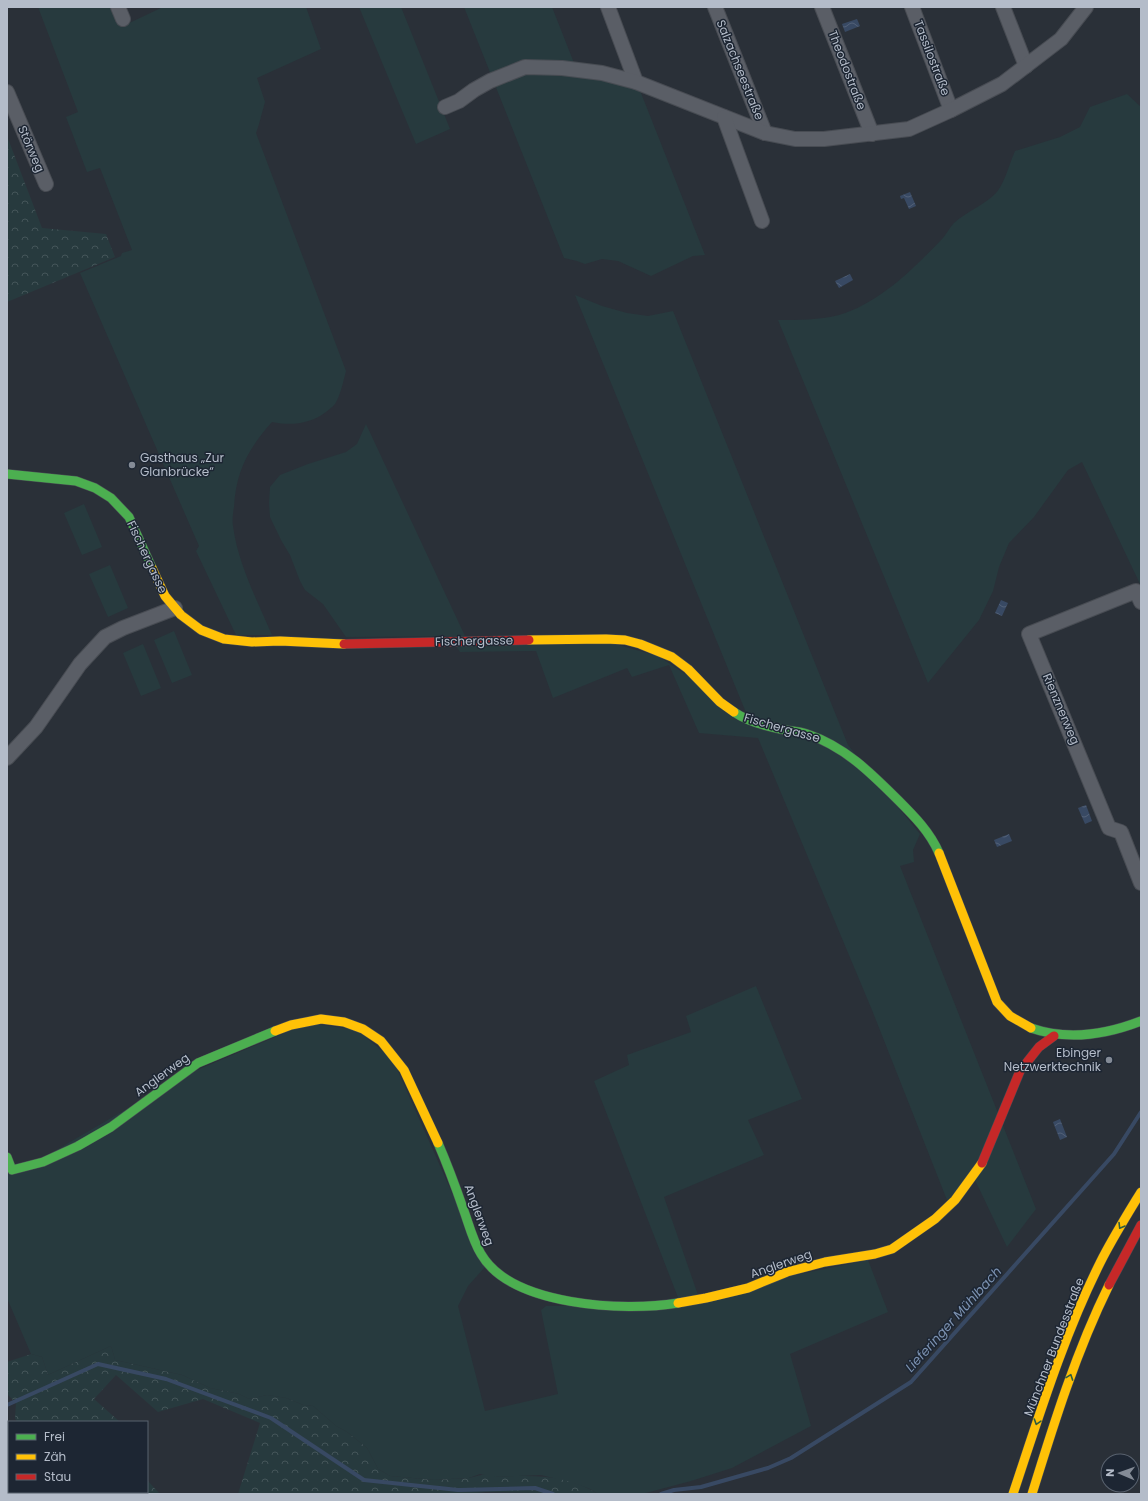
<svg xmlns="http://www.w3.org/2000/svg" width="1148" height="1501" font-family="Poppins,sans-serif">
	<defs>
		<pattern id="forest-crowns" width="20" height="18" patternUnits="userSpaceOnUse"><rect width="20" height="18" fill="#273a3e"/><path d="M2 6a3 3 0 1 1 6 0M12 15a3 3 0 1 1 6 0" fill="none" stroke="#445559"/></pattern>
		<pattern id="water-waves" width="16" height="10" patternUnits="userSpaceOnUse"><rect width="16" height="10" fill="#384963"/><path d="M0 5q4-4 8 0t8 0" fill="none" stroke="#526178"/></pattern>
	</defs>
	<rect width="100%" height="100%" fill="#2a3038"/>
	<g fill="#273a3e">
		<path d="M38,7H115L123,26L163,7H306L321,49L257,78L265,102L259,124L256,133L346,371C343,382 341,394 335,404C333,407 329,409 326,412C310,424 291,426 272,422C248,449 236,471 234,507C233,513 232,520 233,526C238,564 257,600 272,635H236L196,551L199,546L80,273L121,256L122,253L132,250L100,168L87,172L66,117L78,112Z"/>
		<polygon points="359,7 401,7 450,129 416,144"/>
		<polygon points="464,7 552,7 574,63 639,88 705,255 693,256 651,276 618,261 602,259 585,264 577,261 564,258"/>
		<path d="M1127,94L1141,107V586L1082,462L1068,470L1034,517L1009,543L999,567L993,591L979,620L928,683L778,320C798,320 819,320 839,315C880,303 914,268 943,238C947,233 950,227 954,223C966,212 986,204 996,193C1004,185 1010,162 1015,151L1060,137L1080,127L1090,107Z"/>
		<polygon points="575,295 602,306 627,313 648,316 673,311 848,745 920,834 913,850 914,862 900,866 1036,1209 1007,1247 975,1180 947,1200 872,1010 758,738 699,733 669,665 632,677 627,668 553,698 536,651 460,652 456,646 615,644 658,656 747,715"/>
		<polygon points="366,424 465,636 346,637 323,604 305,590 300,581 290,555 281,540 270,517 269,503 270,487 280,475 308,464 346,452 357,444"/>
		<polygon points="84,504 102,547 82,555 64,513"/>
		<polygon points="110,565 128,608 108,617 89,574"/>
		<polygon points="174,631 192,675 172,683 154,640"/>
		<polygon points="143,644 161,688 141,696 123,653"/>
		<polygon points="756,986 802,1099 748,1120 764,1155 664,1197 698,1295 868,1260 888,1312 790,1354 811,1426 732,1468 691,1481 642,1494 598,1494 590,1489 576,1484 541,1475 495,1477 480,1474 469,1478 434,1480 390,1476 378,1469 367,1448 347,1432 336,1426 313,1406 303,1405 286,1398 267,1395 249,1399 239,1394 210,1388 182,1375 115,1360 111,1346 48,1375 42,1357 31,1354 7,1298 7,1174 17,1173 183,1076 308,1023 357,1030 393,1060 485,1267 468,1286 458,1306 485,1411 558,1394 541,1310 546,1306 569,1306 679,1300 594,1081 629,1065 627,1055 691,1032 686,1016"/>
	</g>
	<g fill="url(#forest-crowns)">
		<polygon points="7,136 42,228 106,234 115,257 7,302"/>
		<path d="M111,1346L115,1360L182,1375L210,1388L239,1394L249,1399L267,1395L286,1398L303,1405L313,1406L336,1426L347,1432L367,1448L378,1469L390,1476L434,1480L469,1478L490,1473L495,1477C531,1475 566,1474 598,1494L486,1492L468,1494H238L260,1423L203,1399L158,1412L116,1375L94,1399L120,1422H17L15,1418L16,1403L7,1394V1362L31,1354L42,1357L48,1375Z"/>
		<polygon points="147,1480 160,1494 49,1494 49,1492 147,1492"/>
	</g>
	<g fill="url(#water-waves)">
		<polygon points="857,19 860,26 845,32 842,24"/>
		<polygon points="910,192 916,206 909,209 904,198 901,199 900,196"/>
		<polygon points="850,274 853,280 839,288 835,281"/>
		<polygon points="1001,600 1008,603 1002,616 995,613"/>
		<polygon points="1086,805 1092,821 1085,824 1078,808"/>
		<polygon points="1009,834 1012,841 997,847 994,840"/>
		<polygon points="1060,1119 1067,1137 1060,1140 1053,1122"/>
	</g>
	<g fill="none" stroke-linecap="round" stroke-linejoin="round">
		<g stroke="#384963" stroke-width="4">
			<polyline points="7,1405 98,1364 166,1379 271,1418 364,1480 458,1490 535,1488 553,1494"/>
			<polyline points="661,1494 674,1490 701,1487 768,1468 791,1458 911,1382 1114,1154 1141,1112"/>
		</g>
		<g stroke="#484c53" stroke-width="16">
			<g id="street">
				<polyline points="118,7 123,19"/>
				<polyline points="608,7 636,82"/>
				<polyline points="715,7 765,133"/>
				<polyline points="822,7 872,134"/>
				<polyline points="912,7 951,110"/>
				<polyline points="1003,7 1026,66"/>
				<polyline points="7,92 46,184"/>
				<polyline points="445,107 459,101 474,90 490,81 525,67 562,68 602,73 636,82 765,133 795,139 824,139 909,129 951,110 1002,84 1061,39 1086,7"/>
				<polyline points="724,117 762,221"/>
				<polyline points="1141,602 1136,591 1029,634 1109,828 1121,832 1141,883"/>
				<polyline points="7,758 36,727 80,664 105,637 123,628 175,608"/>
				<polyline points="7,1455 9,1453"/>
				<polyline points="107,1492 109,1494"/>
			</g>
		</g>
		<g stroke="#484c53" stroke-width="10">
			<g id="fast">
				<polyline points="7,474 76,481 95,488 111,498 129,517 152,568"/>
				<path d="M734,712C747,721 765,726 780,729C789,731 798,731 807,734C844,746 871,773 898,800C914,816 930,832 939,853"/>
				<path d="M1031,1028C1068,1041 1105,1035 1141,1021"/>
				<path d="M438,1143C448,1166 456,1188 464,1211C469,1225 473,1241 481,1254C511,1306 624,1312 678,1303"/>
				<polyline points="7,1157 12,1170 43,1162 78,1146 111,1127 198,1063 275,1031"/>
			</g>
		</g>
		<g stroke="#484c53" stroke-width="10">
			<g id="slow">
				<polyline points="152,568 165,596 181,615 201,630 224,639 252,642 280,641 344,644"/>
				<polyline points="529,640 606,639 625,640 640,644 672,657 688,669 720,702 734,712"/>
				<polyline points="939,853 997,1002 1010,1016 1031,1028"/>
				<polyline points="275,1031 291,1025 321,1019 344,1022 363,1029 381,1041 404,1070 438,1143"/>
				<polyline points="678,1303 706,1298 748,1288 787,1272 825,1262 875,1254 892,1249 935,1219 955,1200 982,1163"/>
				<path d="M1013,1494C1039,1416 1063,1337 1100,1263C1112,1239 1127,1215 1141,1192"/>
				<path d="M1032,1494C1054,1423 1076,1352 1109,1285"/>
			</g>
		</g>
		<g stroke="#484c53" stroke-width="10">
			<g id="jam">
				<polyline points="344,644 529,640"/>
				<polyline points="982,1163 1020,1071 1039,1047 1054,1036"/>
				<polyline points="1109,1285 1141,1225"/>
			</g>
		</g>
		<use href="#street" stroke="#5a5e66" stroke-width="14"/>
		<use href="#fast" stroke="#4caf50" stroke-width="9"/>
		<use href="#slow" stroke="#ffc107" stroke-width="9"/>
		<use href="#jam" stroke="#c62828" stroke-width="9"/>
	</g>
	<defs><path id="oneway-chevron" d="M-2-3.5L2.5 0L-2 3.5" fill="none" stroke-width="1.6" stroke-linecap="round" stroke-linejoin="round"/></defs>
	<g stroke="#305d3f">
		<use href="#oneway-chevron" transform="translate(1121 1226) rotate(121)"/>
		<use href="#oneway-chevron" transform="translate(1070 1377) rotate(-70)"/>
		<use href="#oneway-chevron" transform="translate(1037 1422) rotate(108)"/>
	</g>
	<g fill="#848b96" stroke="#1d2633" stroke-width="1.5">
		<circle cx="132" cy="465" r="4"/>
		<circle cx="1109" cy="1060" r="4"/>
	</g>
	<g text-anchor="middle" stroke-width="3" stroke-linejoin="round" paint-order="stroke">
		<g font-size="12" fill="#b4bcc9" stroke="#1d2633">
			<text transform="translate(932 58) rotate(69)" y="4">Tassilostraße</text>
			<text transform="translate(740 70) rotate(68)" y="4">Salzachseestraße</text>
			<text transform="translate(847 70) rotate(69)" y="4">Theodostraße</text>
			<text transform="translate(31 149) rotate(67)" y="4">Störweg</text>
			<text transform="translate(147 557) rotate(65)" y="4">Fischergasse</text>
			<text transform="translate(474 641) rotate(-1)" y="4">Fischergasse</text>
			<text transform="translate(1061 709) rotate(67)" y="4">Rienznerweg</text>
			<text transform="translate(782 728) rotate(16)" y="4">Fischergasse</text>
			<text transform="translate(162 1075) rotate(-36)" y="4">Anglerweg</text>
			<text transform="translate(479 1215) rotate(70)" y="4">Anglerweg</text>
			<text transform="translate(781 1264) rotate(-19)" y="4">Anglerweg</text>
			<text transform="translate(1054 1347) rotate(-69)" y="4">Münchner Bundesstraße</text>
		</g>
		<g font-size="12" fill="#b4bcc9" stroke="#1d2633" text-anchor="start">
			<text x="140" y="462">Gasthaus „Zur<tspan x="140" dy="14">Glanbrücke“</tspan></text>
			<text x="1101" y="1057" text-anchor="end">Ebinger<tspan x="1101" dy="14">Netzwerktechnik</tspan></text>
		</g>
		<g font-size="13" font-style="italic" fill="#7c92b1" stroke="#1d2633">
			<text transform="translate(953 1319) rotate(-48)" y="5">Lieferinger Mühlbach</text>
		</g>
	</g>
	<rect width="1148" height="1501" fill="none" stroke="#b4bcc9" stroke-width="16"/>
	<rect x="8" y="1421" width="140" height="72" fill="#1d2633" stroke="#59626f"/>
	<rect x="16" y="1434" width="20" height="6" fill="#4caf50" stroke="#59626f"/>
	<text x="44" y="1441" font-size="12" fill="#b4bcc9">Frei</text>
	<rect x="16" y="1454" width="20" height="6" fill="#ffc107" stroke="#59626f"/>
	<text x="44" y="1461" font-size="12" fill="#b4bcc9">Zäh</text>
	<rect x="16" y="1474" width="20" height="6" fill="#c62828" stroke="#59626f"/>
	<text x="44" y="1481" font-size="12" fill="#b4bcc9">Stau</text>
	<g transform="translate(1120 1473) rotate(272)"><circle r="19" fill="#1d2633" stroke="#59626f"/>
	<path d="M0-3L7 15L0 10L-7 15Z" fill="#848b96"/>
	<text y="-6" font-size="11" font-weight="bold" text-anchor="middle" fill="#b4bcc9">N</text>
	</g>
</svg>
